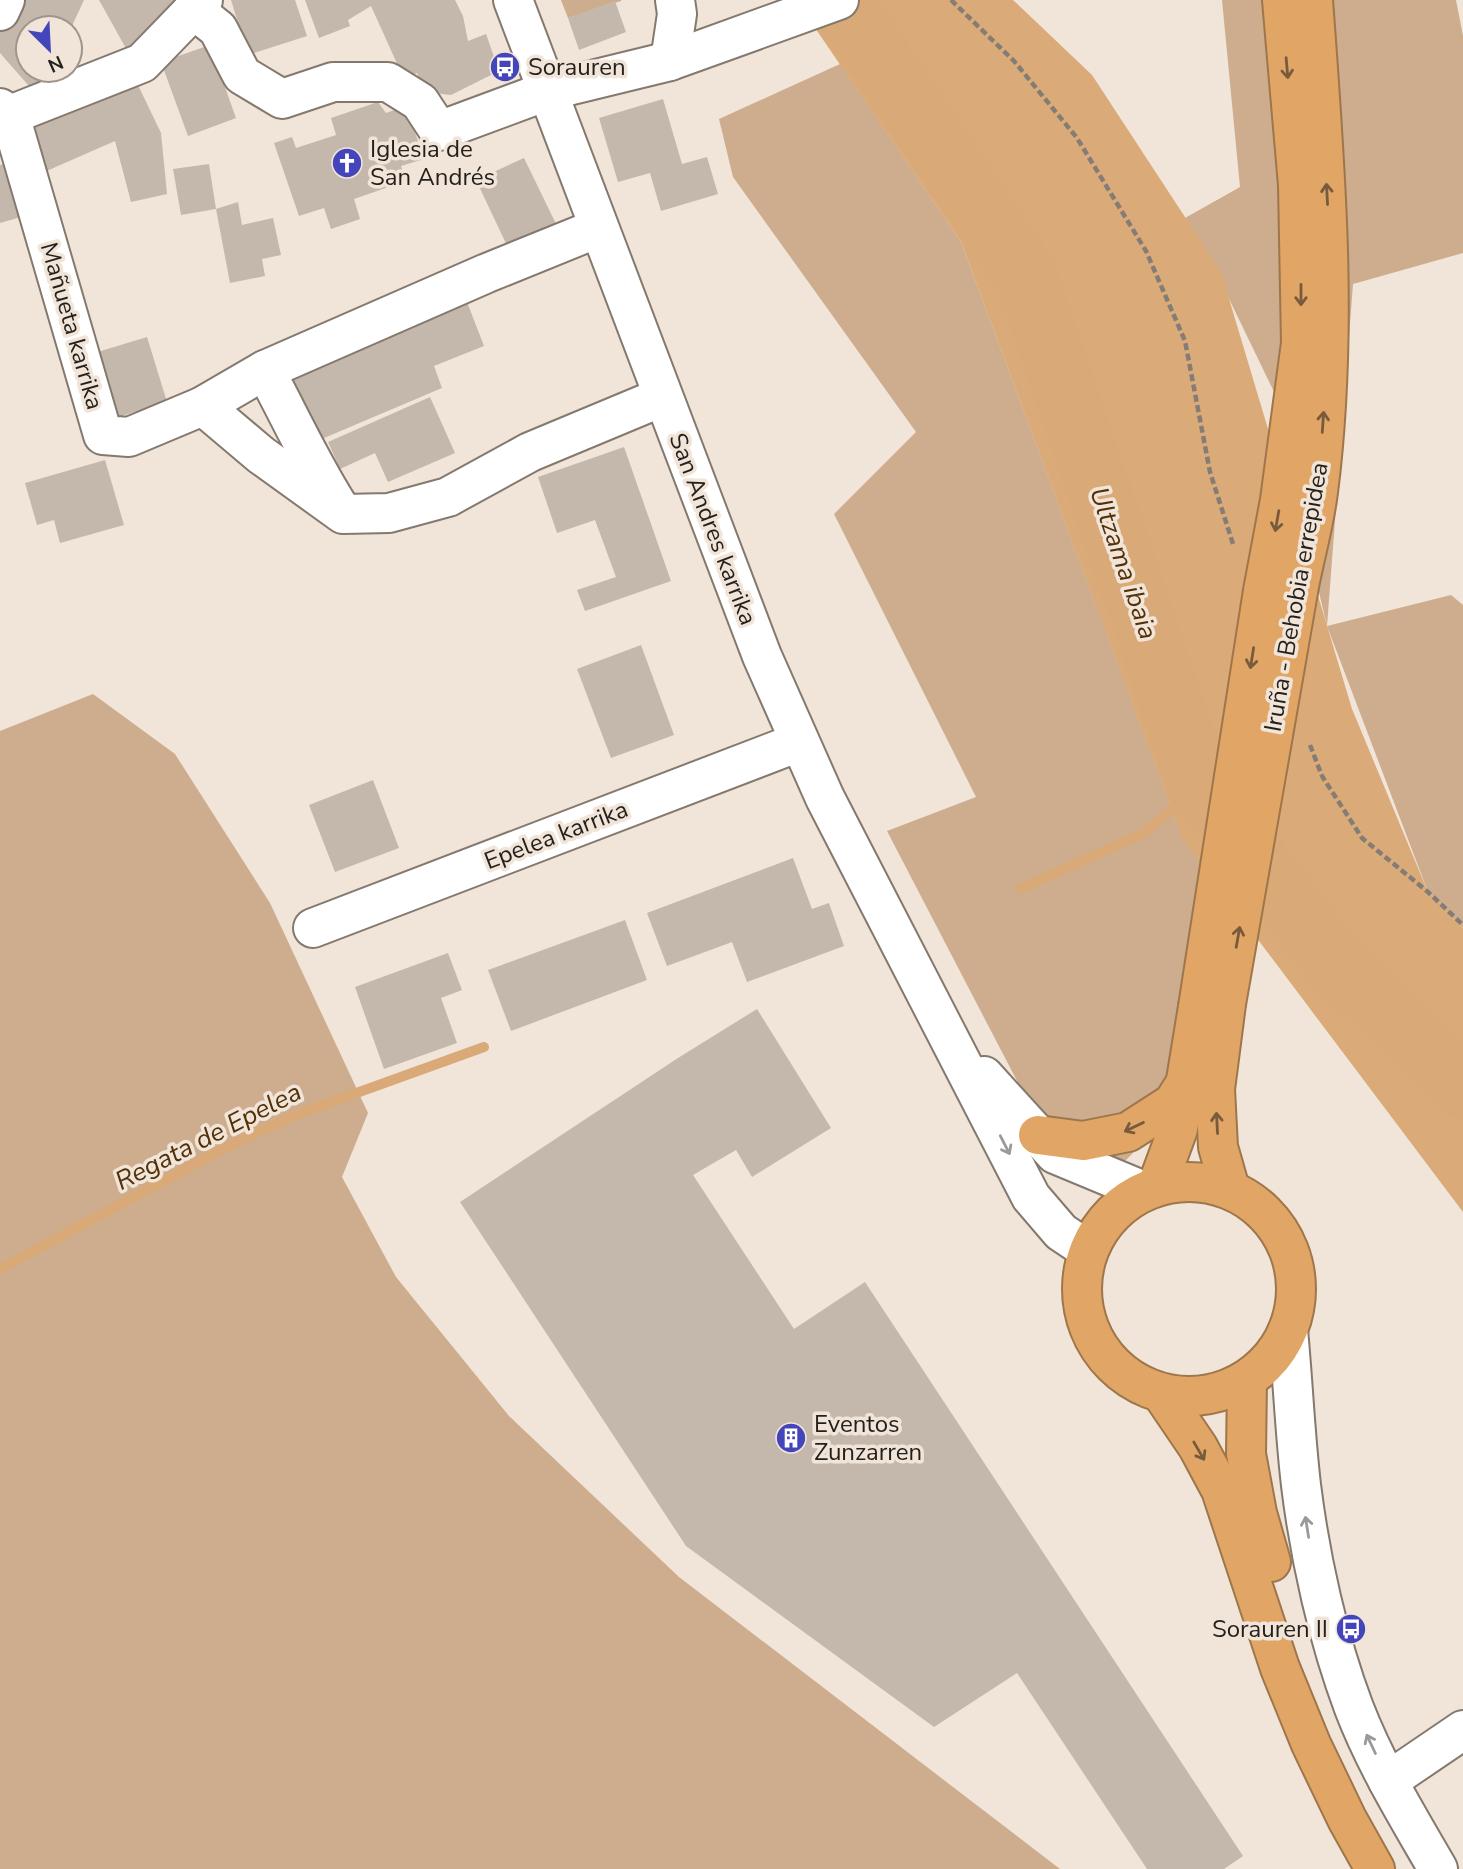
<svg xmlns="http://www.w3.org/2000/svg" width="1463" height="1869" font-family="'Nunito Sans',sans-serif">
	<rect width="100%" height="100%" fill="#f1e4d8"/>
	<g fill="#cdad8e">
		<polygon points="561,0 621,0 621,1 568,18"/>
		<polygon points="1222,0 1456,0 1463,36 1463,253 1353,284 1327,626 1451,595 1463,605 1463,928 1428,892 1327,626 1295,492 1291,427 1205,249 1185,218 1240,187"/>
		<polygon points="840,64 961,242 1183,839 1201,863 1198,1007 1165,1077 1155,1131 1117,1169 1055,1154 887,831 976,797 834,514 916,432 733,177 719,119"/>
		<polygon points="93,694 175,754 270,903 368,1113 342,1177 396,1277 509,1416 679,1577 1060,1869 0,1869 0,731"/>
	</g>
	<polygon fill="#daaa78" points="796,0 1013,0 1092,75 1221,272 1352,709 1428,892 1463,928 1463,1212 1183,840 961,242"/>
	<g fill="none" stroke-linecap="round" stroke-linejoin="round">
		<g stroke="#daa978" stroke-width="10">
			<polyline points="1020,889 1144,833 1200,786"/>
			<polyline points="0,1269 223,1149 290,1117 484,1047"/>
		</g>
		<polyline stroke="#daa978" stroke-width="63" points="840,0 1025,274 1200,786 1335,963 1463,1087"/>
	</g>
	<g fill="#c4b8ac">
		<polygon points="10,0 84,0 71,28 28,28 28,70 70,70 70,51 85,78 36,94 0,53 0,19"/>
		<polygon points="99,0 190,0 128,52"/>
		<polygon points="231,0 295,0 307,36 248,55"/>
		<polygon points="305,0 455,0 463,16 468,41 486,34 499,71 451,95 424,92 417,73 404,79 371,6 348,20 350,26 319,38"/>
		<polygon points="615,1 626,32 579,50 568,18"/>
		<polygon points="210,45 236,118 188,136 161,62"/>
		<polygon points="137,83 161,133 167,194 131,202 115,141 42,173 25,129"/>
		<polygon points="663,99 682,164 707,157 718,194 661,211 650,173 618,182 599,118"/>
		<polygon points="378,102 386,113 406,106 424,159 401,166 406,181 354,199 360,219 331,229 324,208 299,216 274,143 292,137 296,148 336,135 331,118"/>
		<polygon points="524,158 558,228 510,252 476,180"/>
		<polygon points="12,161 28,215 0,223 0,165"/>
		<polygon points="209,164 216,209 181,215 173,169"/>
		<polygon points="238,202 242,225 273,218 281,255 262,259 265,276 230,283 216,209"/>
		<polygon points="462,289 484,346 434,366 442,388 317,441 283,366"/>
		<polygon points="147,337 167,402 112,419 91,354"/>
		<polygon points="430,397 455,453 388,482 375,453 340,469 328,442"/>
		<polygon points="624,447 671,581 585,611 577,590 616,577 595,520 557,533 538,477"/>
		<polygon points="105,460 124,525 60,543 54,520 37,525 25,483"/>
		<polygon points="641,645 674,735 611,758 577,669"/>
		<polygon points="373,780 399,848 335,872 309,805"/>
		<polygon points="793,858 812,909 829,903 844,946 747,982 732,942 667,966 647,913"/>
		<polygon points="625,920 647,980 511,1031 488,970"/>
		<polygon points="448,953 462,990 441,998 457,1043 384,1069 355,987"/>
		<polygon points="757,1009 831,1128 752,1177 736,1150 693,1175 794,1329 865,1282 1243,1856 1224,1869 1147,1869 1017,1673 934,1727 686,1546 460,1202 678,1058"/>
	</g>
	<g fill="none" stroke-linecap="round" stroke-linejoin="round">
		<g stroke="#84796e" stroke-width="42">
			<g id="minor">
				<polyline points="513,0 762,656 825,798 1031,1197 1061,1232 1088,1250"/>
				<polyline points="193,9 218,29 242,75 282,99 333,82 388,82 420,102 439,131 547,91 670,61 839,0"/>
				<polyline points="0,11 5,0"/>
				<polyline points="670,61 677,14 675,0"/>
				<polyline points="0,108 10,115 142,63 203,0"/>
				<polyline points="10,115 103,435 129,437 203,406 265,370 487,273 598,228"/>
				<path d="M265,370C289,415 310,461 337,504"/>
				<polyline points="203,406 261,455 343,514 389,513 448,497 530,452 662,397"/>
				<polyline points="313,928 799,742"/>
				<polyline points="984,1076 1055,1154 1144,1191"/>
				<path d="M1288,1330C1293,1382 1295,1434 1301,1485C1310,1558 1328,1639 1354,1708C1376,1765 1408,1817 1438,1869"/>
				<polyline points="1388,1781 1463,1730"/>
			</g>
		</g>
		<g stroke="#9e764b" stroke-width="42">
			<g id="highway">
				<path d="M1299,586C1305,555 1314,524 1318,492C1339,328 1325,164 1313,0"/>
				<polyline points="1263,591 1280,500 1301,343 1298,185 1282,0"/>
				<polyline points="1226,1004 1215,1089 1218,1147 1230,1189"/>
				<polyline points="1038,1135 1083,1141 1128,1132 1173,1103 1185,1084"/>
				<circle cx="1189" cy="1289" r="107"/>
				<polyline points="1157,1186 1178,1129 1198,1007"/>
				<polyline points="1247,1380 1246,1454 1257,1513 1271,1562"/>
				<polyline points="1162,1394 1198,1447 1221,1490 1280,1668 1311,1744 1347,1819 1375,1869"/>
			</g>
		</g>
		<g stroke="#857d75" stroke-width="4.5" stroke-dasharray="7 3.5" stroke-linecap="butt">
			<polyline points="951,0 1014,61 1077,138 1146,251 1185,341 1210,472 1233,544"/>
			<polyline points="1310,745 1322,776 1362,838 1428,892 1463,925"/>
		</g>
		<use href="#minor" stroke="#fff" stroke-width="38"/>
		<use href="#highway" stroke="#e1a566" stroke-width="38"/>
		<g stroke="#9e764b" stroke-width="42" stroke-linecap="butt">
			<g id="highway-bridge">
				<polyline points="1226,1004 1299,586"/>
				<polyline points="1198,1007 1263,591"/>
			</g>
		</g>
		<use href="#highway-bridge" stroke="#e1a566" stroke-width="38"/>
	</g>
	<defs><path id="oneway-shaft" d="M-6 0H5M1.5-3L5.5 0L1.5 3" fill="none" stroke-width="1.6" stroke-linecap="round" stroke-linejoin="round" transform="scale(1.75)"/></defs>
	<g stroke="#785b3c">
		<use href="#oneway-shaft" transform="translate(1287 68) rotate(85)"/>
		<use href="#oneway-shaft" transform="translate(1327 194) rotate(-93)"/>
		<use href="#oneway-shaft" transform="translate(1301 295) rotate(90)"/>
		<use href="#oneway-shaft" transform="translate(1323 422) rotate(-86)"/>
		<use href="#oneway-shaft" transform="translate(1277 521) rotate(100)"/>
		<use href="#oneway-shaft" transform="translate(1252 658) rotate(99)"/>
		<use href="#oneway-shaft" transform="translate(1238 937) rotate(-80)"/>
		<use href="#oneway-shaft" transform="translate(1217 1123) rotate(-93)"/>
		<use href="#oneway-shaft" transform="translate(1134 1127) rotate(154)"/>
		<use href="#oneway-shaft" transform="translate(1199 1451) rotate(60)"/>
	</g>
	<g stroke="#9c9a98">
		<use href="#oneway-shaft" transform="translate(1005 1145) rotate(63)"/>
		<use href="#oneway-shaft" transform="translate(1307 1527) rotate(-99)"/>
		<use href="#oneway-shaft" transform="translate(1371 1744) rotate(-115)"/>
	</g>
	<defs>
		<g id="bus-disc" transform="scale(1.575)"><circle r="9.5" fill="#4545bb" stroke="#f1e4d8"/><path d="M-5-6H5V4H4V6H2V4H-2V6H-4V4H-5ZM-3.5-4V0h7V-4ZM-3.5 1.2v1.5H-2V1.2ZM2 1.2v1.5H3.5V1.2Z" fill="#fff"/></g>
		<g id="church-disc" transform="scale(1.575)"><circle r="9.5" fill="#4545bb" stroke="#f1e4d8"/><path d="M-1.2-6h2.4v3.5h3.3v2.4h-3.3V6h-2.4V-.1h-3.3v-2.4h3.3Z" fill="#fff"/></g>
		<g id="building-disc" transform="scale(1.575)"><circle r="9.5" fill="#4545bb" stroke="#f1e4d8"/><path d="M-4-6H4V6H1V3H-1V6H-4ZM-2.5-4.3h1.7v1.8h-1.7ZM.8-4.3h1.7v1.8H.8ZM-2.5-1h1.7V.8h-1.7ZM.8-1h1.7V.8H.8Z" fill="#fff"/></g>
	</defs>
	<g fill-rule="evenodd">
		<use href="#bus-disc" x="505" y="67"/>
		<use href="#church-disc" x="347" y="163"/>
		<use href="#building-disc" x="791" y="1438"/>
		<use href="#bus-disc" x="1351" y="1629"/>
	</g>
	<g text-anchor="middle" stroke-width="7" stroke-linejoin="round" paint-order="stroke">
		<g font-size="24" fill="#231f1a" stroke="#f1e4d8" text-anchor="start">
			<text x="528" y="75">Sorauren</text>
			<text x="370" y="157">Iglesia de<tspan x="370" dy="28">San Andrés</tspan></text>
			<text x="814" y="1432">Eventos<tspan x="814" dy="28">Zunzarren</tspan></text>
			<text x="1328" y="1637" text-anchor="end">Sorauren II</text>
		</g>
		<g font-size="24" fill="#231f1a" stroke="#f1e4d8">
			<text transform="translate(72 326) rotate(74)" y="8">Mañueta karrika</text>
			<text transform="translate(713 529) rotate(69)" y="8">San Andres karrika</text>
			<text transform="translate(1296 597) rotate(-80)" y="8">Iruña - Behobia errepidea</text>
			<text transform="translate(556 835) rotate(-21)" y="8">Epelea karrika</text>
		</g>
		<g font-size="26" font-style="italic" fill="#523109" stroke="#f1e4d8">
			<text transform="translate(1124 563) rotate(71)" y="9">Ultzama ibaia</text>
			<text transform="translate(208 1136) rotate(-27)" y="9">Regata de Epelea</text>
		</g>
	</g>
	<g transform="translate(49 49) rotate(156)"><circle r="33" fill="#f1e4d8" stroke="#9f958c" stroke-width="2"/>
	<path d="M0-5L12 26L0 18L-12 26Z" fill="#4545bb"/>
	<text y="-10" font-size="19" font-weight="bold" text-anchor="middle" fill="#231f1a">N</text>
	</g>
</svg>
